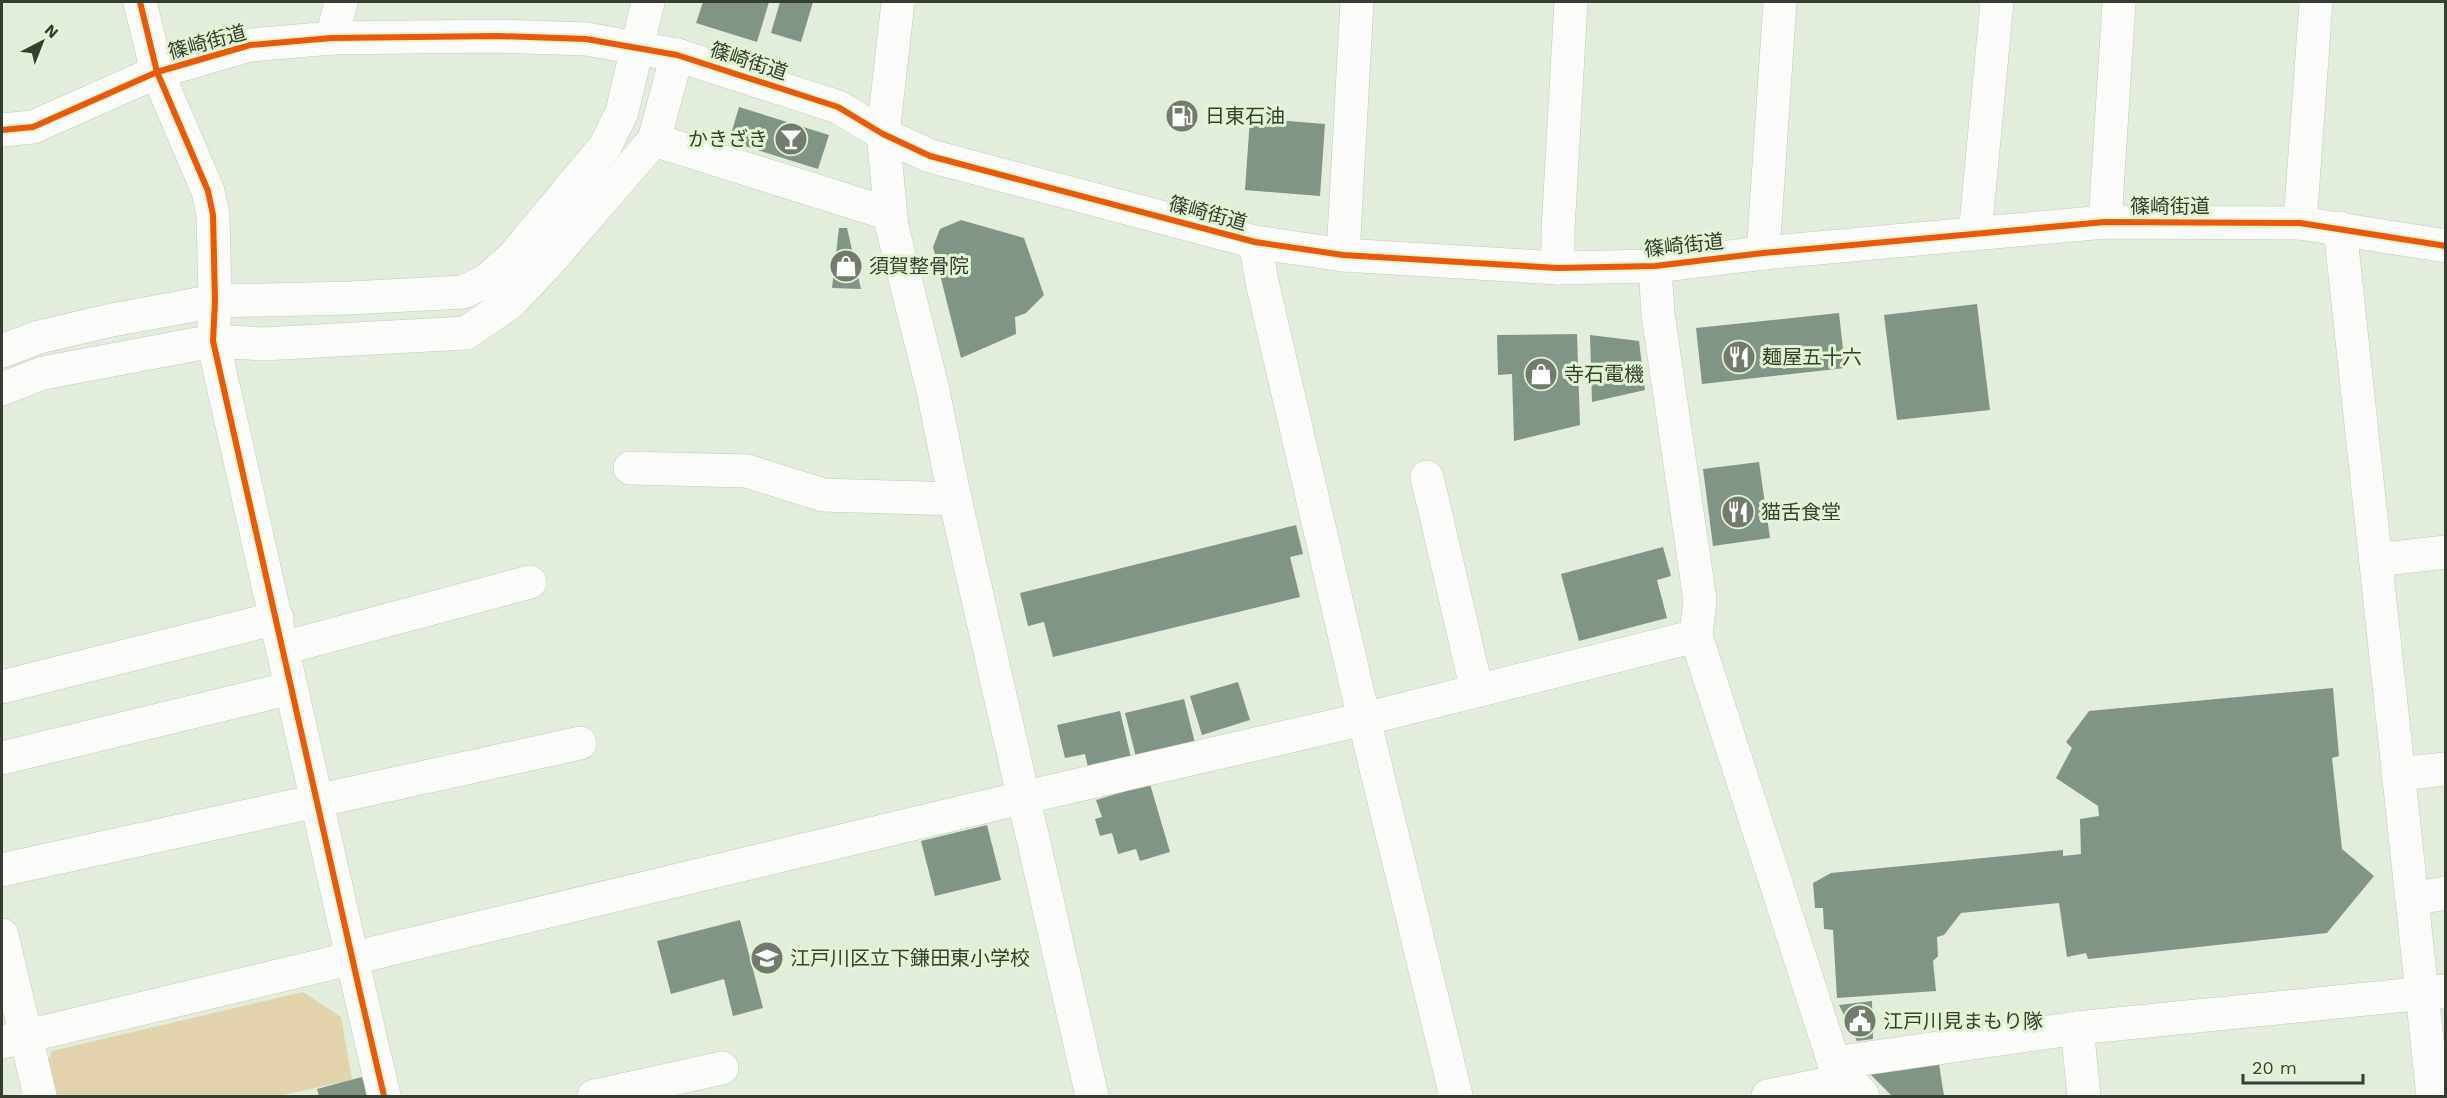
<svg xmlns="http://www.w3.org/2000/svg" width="2447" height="1098" font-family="'Work Sans','Noto Sans JP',sans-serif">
	<rect width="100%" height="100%" fill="#e2eddb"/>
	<polygon fill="#e3d3ac" points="303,992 341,1017 352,1080 278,1096 56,1096 48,1062 52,1051"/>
	<g fill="#819586">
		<polygon points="703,2 769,2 757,42 696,23"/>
		<polygon points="780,2 813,2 801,42 771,33"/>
		<polygon points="739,107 829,135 818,169 729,141"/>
		<polygon points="1250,118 1325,124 1320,196 1245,190"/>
		<polygon points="961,220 1024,238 1044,295 1026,313 1015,317 1016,334 961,358 933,247 940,229"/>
		<polygon points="839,228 847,228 861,289 832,288"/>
		<polygon points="1977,304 1990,410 1897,420 1884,315"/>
		<polygon points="1839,313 1845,368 1702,384 1696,328"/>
		<polygon points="1577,334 1580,425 1514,441 1512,374 1498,375 1497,335"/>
		<polygon points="1590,335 1639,341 1645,390 1592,402"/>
		<polygon points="1759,462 1770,538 1713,546 1703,469"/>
		<polygon points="1296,525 1303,554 1290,557 1300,597 1053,657 1044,622 1028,626 1020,593"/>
		<polygon points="1663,547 1671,576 1657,580 1667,618 1579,641 1561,574"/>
		<polygon points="1238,682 1250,720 1202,735 1190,696"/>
		<polygon points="2333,688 2339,756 2332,758 2342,849 2374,876 2327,933 2088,959 2086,953 2067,957 2059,903 1961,913 1944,935 1937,937 1938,956 1933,961 1936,991 1837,998 1833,930 1824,929 1823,908 1815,908 1813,883 1831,873 2063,850 2063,856 2081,854 2080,819 2099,816 2098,806 2056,778 2072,748 2066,742 2089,711"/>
		<polygon points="1184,699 1195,743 1136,757 1125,713"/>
		<polygon points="1120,711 1132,762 1089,772 1085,754 1065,758 1057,725"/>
		<polygon points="1150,784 1170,852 1140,861 1136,849 1118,854 1112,833 1100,836 1095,819 1102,817 1096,800"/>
		<polygon points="987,825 1001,880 935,896 921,841"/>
		<polygon points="740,920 763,1008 733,1016 724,979 671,994 657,941"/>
		<polygon points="1872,1001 1873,1039 1857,1041 1839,1005"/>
		<polygon points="1939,1064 1944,1096 1892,1096 1867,1071"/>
		<polygon points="362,1077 368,1096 319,1096 317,1089"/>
	</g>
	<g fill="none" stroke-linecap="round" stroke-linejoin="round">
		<g stroke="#c0c9ba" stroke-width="34">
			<g id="minor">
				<path d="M140,2L157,72L208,191L213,215L215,301L213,341C271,593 325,845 384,1096"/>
				<polyline points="898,2 883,134 892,227 932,386 955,499 1092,1096"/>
				<polyline points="332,38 341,2"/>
				<polyline points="2,130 33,127 157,72 250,45 332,38 497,36 586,39 677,55 838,107 883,134 930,156 1255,242 1343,255 1558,268 1655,266 1763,253 2105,222 2300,223 2446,246"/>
				<polyline points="654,140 890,214"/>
				<polyline points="2105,222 2119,2"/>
				<polyline points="2300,223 2316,2"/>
				<polyline points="2340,228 2433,1096"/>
				<polyline points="1975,234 1997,2"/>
				<polyline points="1255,242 1262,282 1364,719 1456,1096"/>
				<polyline points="1763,253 1780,2"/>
				<polyline points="1343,255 1357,2"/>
				<polyline points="1655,266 1658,314 1700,600 1696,636 1834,1063 1863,1096"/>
				<polyline points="1558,268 1558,230 1571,2"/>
				<polyline points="2,351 39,337 112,320 215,301 350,298 463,292 486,281 513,257 606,145 622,112 648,2"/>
				<polyline points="2,389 43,373 213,341 263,344 466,333 510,303 546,265 654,140 677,55"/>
				<polyline points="630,468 747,471 823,495 955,499"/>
				<polyline points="1427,477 1477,691"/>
				<polyline points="2376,560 2446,552"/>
				<polyline points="283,648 530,582"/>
				<polyline points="2,687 277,618"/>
				<polyline points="2,758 291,688"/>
				<polyline points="2398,774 2446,769"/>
				<polyline points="2,870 580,743"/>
				<polyline points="2412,899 2446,893"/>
				<polyline points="2,935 40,1096"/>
				<polyline points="2077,1028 2084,1096"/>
				<polyline points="2,1042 996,804 1364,719 1696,636"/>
				<polyline points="1840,1081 1834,1063 2077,1028 2446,991"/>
				<polyline points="594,1096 722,1068"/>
				<polyline points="1768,1096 1841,1081"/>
			</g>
		</g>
		<use href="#minor" stroke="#fbfcfa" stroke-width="33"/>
		<g stroke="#e1f5d3" stroke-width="10">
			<g id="cycleway">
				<path d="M140,2L157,72L208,191L213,215L215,301L213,341C271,593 325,845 384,1096"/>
				<polyline points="2,130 33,127 157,72 250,45 332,38 497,36 586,39 677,55 838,107 883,134 930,156 1255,242 1343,255 1558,268 1655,266 1763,253 2105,222 2300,223 2446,246"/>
			</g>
		</g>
		<use href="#cycleway" stroke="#e8590c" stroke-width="6"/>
	</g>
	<defs>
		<g id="fuel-disc" transform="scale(1.725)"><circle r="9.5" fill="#727b6c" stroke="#e1f5d3"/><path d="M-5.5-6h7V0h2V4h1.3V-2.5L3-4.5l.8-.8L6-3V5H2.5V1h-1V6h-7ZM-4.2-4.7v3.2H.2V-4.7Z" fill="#fff"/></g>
		<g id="bar-disc" transform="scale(1.725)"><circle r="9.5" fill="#727b6c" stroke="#e1f5d3"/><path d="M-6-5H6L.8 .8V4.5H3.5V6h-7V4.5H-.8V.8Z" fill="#fff"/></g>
		<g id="shop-disc" transform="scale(1.725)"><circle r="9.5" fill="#727b6c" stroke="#e1f5d3"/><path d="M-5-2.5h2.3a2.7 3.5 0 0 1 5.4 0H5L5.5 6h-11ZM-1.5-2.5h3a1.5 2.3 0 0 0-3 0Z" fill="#fff"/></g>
		<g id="restaurant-disc" transform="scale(1.725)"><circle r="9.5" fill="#727b6c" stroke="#e1f5d3"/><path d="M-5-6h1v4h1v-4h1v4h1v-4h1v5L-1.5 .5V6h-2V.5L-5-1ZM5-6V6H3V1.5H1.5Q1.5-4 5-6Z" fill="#fff"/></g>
		<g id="school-disc" transform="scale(1.725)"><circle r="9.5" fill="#727b6c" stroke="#e1f5d3"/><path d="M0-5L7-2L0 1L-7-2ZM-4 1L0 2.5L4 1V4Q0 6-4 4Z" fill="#fff"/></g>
		<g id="civic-disc" transform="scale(1.725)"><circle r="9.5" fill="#727b6c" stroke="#e1f5d3"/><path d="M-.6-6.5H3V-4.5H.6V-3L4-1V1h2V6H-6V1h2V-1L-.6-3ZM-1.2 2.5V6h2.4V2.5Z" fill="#fff"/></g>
	</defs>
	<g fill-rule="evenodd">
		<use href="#fuel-disc" x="1182" y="116"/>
		<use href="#bar-disc" x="791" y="139"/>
		<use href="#shop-disc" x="846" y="266"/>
		<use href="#restaurant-disc" x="1739" y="357"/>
		<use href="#shop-disc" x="1541" y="374"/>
		<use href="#restaurant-disc" x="1738" y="512"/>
		<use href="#school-disc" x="767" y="958"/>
		<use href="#civic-disc" x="1860" y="1021"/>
	</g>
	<g text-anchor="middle" stroke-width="6" stroke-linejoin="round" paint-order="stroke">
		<g font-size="20" fill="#363e30" stroke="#e1f5d3">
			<text transform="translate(207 42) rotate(-15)" y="7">篠崎街道</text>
			<text transform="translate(749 61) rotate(18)" y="7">篠崎街道</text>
			<text x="2170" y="213">篠崎街道</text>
			<text transform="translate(1208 213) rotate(15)" y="7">篠崎街道</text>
			<text transform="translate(1684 245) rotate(-6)" y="7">篠崎街道</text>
		</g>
		<g font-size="20" fill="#363e30" stroke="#e1f5d3" text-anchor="start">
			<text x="1205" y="123">日東石油</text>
			<text x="768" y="146" text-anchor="end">かきざき</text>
			<text x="869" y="273">須賀整骨院</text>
			<text x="1762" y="364">麺屋五十六</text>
			<text x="1564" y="381">寺石電機</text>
			<text x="1761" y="519">猫舌食堂</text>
			<text x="790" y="965">江戸川区立下鎌田東小学校</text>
			<text x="1883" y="1028">江戸川見まもり隊</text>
		</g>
	</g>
	<rect width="2447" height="1098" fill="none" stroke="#363e30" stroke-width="6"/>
	<g transform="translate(42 42) rotate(42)" stroke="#e1f5d3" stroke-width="4.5" paint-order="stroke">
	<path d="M0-4.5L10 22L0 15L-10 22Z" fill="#363e30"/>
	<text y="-9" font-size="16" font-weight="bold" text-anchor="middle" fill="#363e30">N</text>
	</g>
	<path d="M2243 1074v9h120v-9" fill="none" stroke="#363e30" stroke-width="3"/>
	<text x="2252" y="1074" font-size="18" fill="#363e30" stroke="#e1f5d3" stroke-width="4.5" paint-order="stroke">20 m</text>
</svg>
